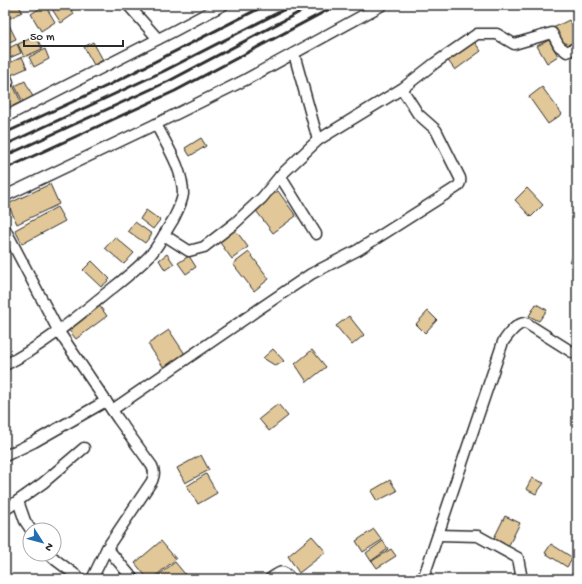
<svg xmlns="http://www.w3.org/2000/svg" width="582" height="584" font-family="'Gochi Hand',sans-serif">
	<rect width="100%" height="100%" fill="#fff"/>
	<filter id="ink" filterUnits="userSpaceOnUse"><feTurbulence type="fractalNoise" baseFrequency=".025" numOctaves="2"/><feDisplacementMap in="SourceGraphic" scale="8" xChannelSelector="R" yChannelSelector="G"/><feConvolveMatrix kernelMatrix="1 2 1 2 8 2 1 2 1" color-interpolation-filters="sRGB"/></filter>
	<g filter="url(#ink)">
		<g fill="#e2c898" stroke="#2b2b2b">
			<polygon points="5,5 19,5 22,12 8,19 5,12"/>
			<polygon points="45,5 55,22 41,31 31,14"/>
			<polygon points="52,5 69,5 74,14 61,23 50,6"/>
			<polygon points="569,20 577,33 577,40 563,48 553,28"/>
			<polygon points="9,25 16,39 5,44 5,27"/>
			<polygon points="36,36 42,49 24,57 18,44"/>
			<polygon points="472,39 481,51 455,70 446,58"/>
			<polygon points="549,40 558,56 547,63 537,46"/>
			<polygon points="93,42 103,60 94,65 84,47"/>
			<polygon points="17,44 21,53 5,60 5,50"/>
			<polygon points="45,49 49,59 34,67 29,57"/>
			<polygon points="22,57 27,68 9,76 5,69 5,65"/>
			<polygon points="25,81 33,97 23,102 15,86"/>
			<polygon points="13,85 21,102 11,107 5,95 5,90"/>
			<polygon points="542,87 562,114 548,124 529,97"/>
			<polygon points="201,138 206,146 190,156 185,148"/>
			<polygon points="50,184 59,204 17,224 8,204"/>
			<polygon points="527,188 543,205 531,217 515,200"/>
			<polygon points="278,191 296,216 273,233 254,208"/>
			<polygon points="57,207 65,221 22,244 15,230"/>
			<polygon points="146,210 160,220 153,229 140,219"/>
			<polygon points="135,222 152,234 145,243 128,231"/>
			<polygon points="234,228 248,247 232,259 218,240"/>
			<polygon points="115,237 134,253 124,264 105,248"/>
			<polygon points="577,251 577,266 569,261"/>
			<polygon points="249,252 269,279 254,291 233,264"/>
			<polygon points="167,254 174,264 165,270 159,260"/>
			<polygon points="189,256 196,267 186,274 178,263"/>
			<polygon points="92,261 110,279 101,287 83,270"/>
			<polygon points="98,304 107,316 76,339 67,328"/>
			<polygon points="536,304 547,310 539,321 529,316"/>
			<polygon points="428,311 437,320 425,333 416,324"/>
			<polygon points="349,316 364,335 352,345 336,326"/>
			<polygon points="169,330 185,354 164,368 148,344"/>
			<polygon points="273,349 284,361 276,366 263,358"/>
			<polygon points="312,350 326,367 307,382 295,364"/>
			<polygon points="278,404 288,416 269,431 259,419"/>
			<polygon points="201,455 209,470 185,483 177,468"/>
			<polygon points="206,474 217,493 198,504 187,486"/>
			<polygon points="532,478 544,483 536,494 526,489"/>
			<polygon points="390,480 397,491 377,501 371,491"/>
			<polygon points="505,516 520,523 507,549 492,542"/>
			<polygon points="374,529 382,540 363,552 356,541"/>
			<polygon points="312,536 326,552 299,573 288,556"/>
			<polygon points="161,541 176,559 152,579 148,579 135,563"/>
			<polygon points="383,541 388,549 371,561 366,553"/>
			<polygon points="551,544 573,558 567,567 545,553"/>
			<polygon points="391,549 396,556 377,568 372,561"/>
			<polygon points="175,562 189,579 154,579"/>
		</g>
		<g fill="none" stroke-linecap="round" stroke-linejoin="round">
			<g stroke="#2b2b2b" stroke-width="13">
				<g id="minor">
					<polyline points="128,5 158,39"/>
					<polyline points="294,54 318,140"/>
					<polyline points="5,75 8,82"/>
					<polyline points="5,117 172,32 223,5"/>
					<polyline points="280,176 316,234"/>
					<polyline points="5,196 156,124 245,80 382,5"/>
					<path d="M5,229L59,332L118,419L152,466C155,472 154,475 152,481L107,548L92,579"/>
					<polyline points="164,235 189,251 204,247 235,223 262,198 280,176 318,140 403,88 435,63 477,34 497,34 514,44 552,33 559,46 567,52 577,47"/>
					<path d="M5,365C42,346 72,321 104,295C120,282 138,269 152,253C160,243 166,231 173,220C177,212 182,203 183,194C183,169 167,146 156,124"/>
					<path d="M112,410L259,309L311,274L358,250L457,187C460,184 461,182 460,178L436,130L418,114L402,89"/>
					<polyline points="5,456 34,442 106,401"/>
					<polyline points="18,501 25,521 31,530"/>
					<polyline points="5,510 43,483 84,448"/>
					<polyline points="438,535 478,536 518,558 521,574 518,579"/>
					<polyline points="107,548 133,579"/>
					<polyline points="49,554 57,561 81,579"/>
					<path d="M270,579C280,572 282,568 291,579"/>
					<path d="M423,579L503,342C508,335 517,322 526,323L572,352L577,353"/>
				</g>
			</g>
			<use href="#minor" stroke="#fff" stroke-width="10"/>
			<g stroke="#2b2b2b" stroke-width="3">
				<polyline points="5,133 109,85 266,5"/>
				<polyline points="5,145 164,71 293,5"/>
				<polyline points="5,156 169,81 313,5"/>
				<polyline points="5,169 175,91 337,5"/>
			</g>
		</g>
	</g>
	<rect width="582" height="584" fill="none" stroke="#fff" stroke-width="20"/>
	<rect x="10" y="10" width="562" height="564" fill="none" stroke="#2b2b2b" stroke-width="1.5" filter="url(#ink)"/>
	<g transform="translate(42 542) rotate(126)"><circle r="19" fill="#ffffff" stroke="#aaaaaa"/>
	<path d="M0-3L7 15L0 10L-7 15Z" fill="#1f6fb2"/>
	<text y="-6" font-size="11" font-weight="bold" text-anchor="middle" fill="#2b2b2b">N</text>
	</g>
	<path d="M24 40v6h99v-6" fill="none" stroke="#2b2b2b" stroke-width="2"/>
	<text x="30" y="40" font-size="12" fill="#2b2b2b" stroke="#ffffff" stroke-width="3" paint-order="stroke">50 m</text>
</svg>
